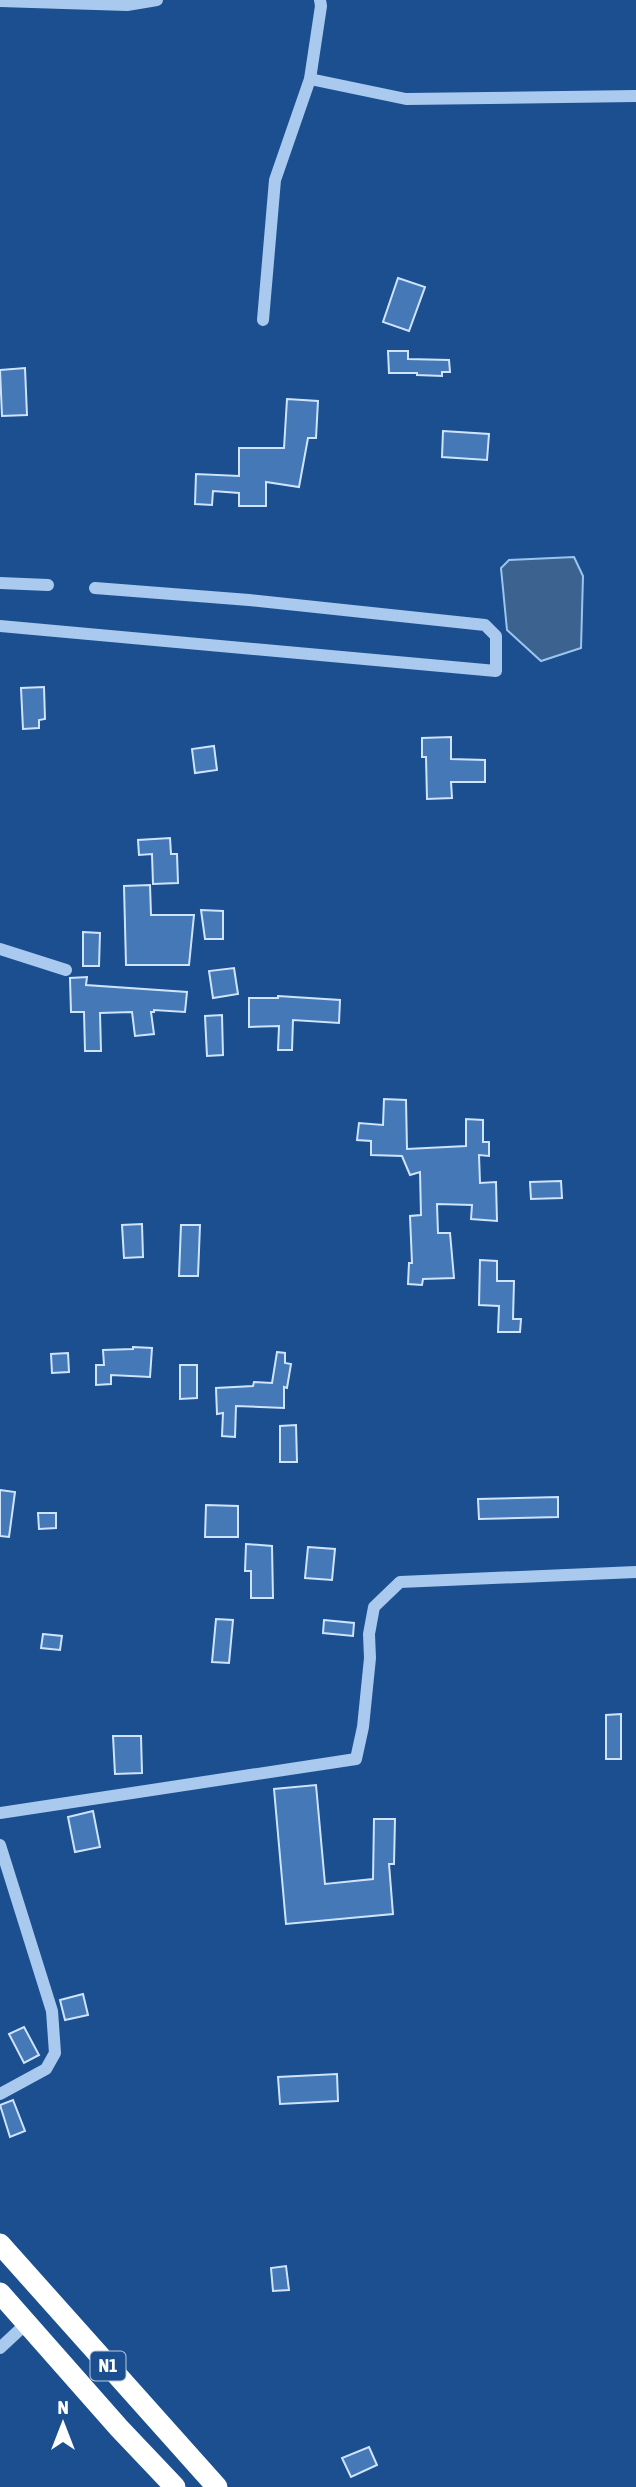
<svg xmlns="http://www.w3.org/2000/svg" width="636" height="2487" font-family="'Asap Condensed',sans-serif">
	<rect width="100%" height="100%" fill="#1b4f8f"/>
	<polygon fill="#3c6290" stroke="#9cc4f0" stroke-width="2" points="574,557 583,576 581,648 541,661 507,630 501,568 509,560"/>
	<g fill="#4478b7" stroke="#cfe3fa" stroke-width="2">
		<polygon points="398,278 425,287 409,331 383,322"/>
		<polygon points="388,351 408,351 408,359 449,360 450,372 442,372 442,376 417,375 417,373 389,373"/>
		<polygon points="25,368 27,415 2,416 0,370"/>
		<polygon points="287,399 318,401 316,438 308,438 299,487 266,482 266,506 239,506 239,493 213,491 212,505 195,504 196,474 239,476 239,448 284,448"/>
		<polygon points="443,431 489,434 487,460 442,457"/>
		<polygon points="44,687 45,719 39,720 39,728 23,729 21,688"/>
		<polygon points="451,737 451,759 485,760 485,782 451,782 452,798 427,799 426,757 422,757 422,738"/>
		<polygon points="214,746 217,770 195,773 192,749"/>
		<polygon points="170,838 171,854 177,854 178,883 153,884 152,854 139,855 138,840"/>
		<polygon points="150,885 151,915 194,915 189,965 126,965 124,886"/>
		<polygon points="201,910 223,911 223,939 205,939"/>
		<polygon points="83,932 100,933 99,966 83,966"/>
		<polygon points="234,968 238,994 213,998 209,971"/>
		<polygon points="87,977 86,985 187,992 185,1012 154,1010 154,1012 151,1012 154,1034 135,1036 132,1012 100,1013 101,1051 85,1051 84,1012 71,1012 70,978"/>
		<polygon points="278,996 340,1000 339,1023 293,1020 292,1050 278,1050 279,1026 249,1027 249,998 278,998"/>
		<polygon points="222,1015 223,1055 207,1056 205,1016"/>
		<polygon points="384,1099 406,1100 407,1149 466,1146 466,1119 483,1120 483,1142 489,1142 489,1156 479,1155 480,1183 496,1182 497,1221 471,1219 472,1205 437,1204 438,1233 450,1233 454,1278 423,1279 422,1285 408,1284 409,1263 412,1263 410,1216 421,1215 420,1172 410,1175 402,1156 371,1155 371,1141 357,1140 359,1123 383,1125"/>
		<polygon points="561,1181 562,1198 531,1199 530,1182"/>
		<polygon points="142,1224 143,1257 124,1258 122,1225"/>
		<polygon points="181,1225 200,1225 198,1276 179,1276"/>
		<polygon points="480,1260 497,1261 497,1281 514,1281 513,1319 521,1319 520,1332 498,1332 499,1306 479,1305"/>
		<polygon points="133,1347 152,1348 150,1377 111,1375 111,1384 96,1385 96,1365 104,1365 103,1350 133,1349"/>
		<polygon points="277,1352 285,1353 285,1363 291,1364 287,1388 284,1387 284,1408 236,1406 235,1437 222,1436 223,1413 217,1414 216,1388 253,1386 254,1382 272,1383"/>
		<polygon points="68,1353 69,1372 52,1373 51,1354"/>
		<polygon points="180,1365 197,1365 197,1398 180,1399"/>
		<polygon points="296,1425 297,1462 280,1462 280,1426"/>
		<polygon points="0,1490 15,1492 9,1537 0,1536"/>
		<polygon points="558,1497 558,1517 479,1519 478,1499"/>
		<polygon points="206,1505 238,1506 238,1537 205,1537"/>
		<polygon points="38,1513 56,1513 56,1528 39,1529"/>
		<polygon points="246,1544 272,1546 273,1598 251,1598 251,1571 245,1571"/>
		<polygon points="308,1547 335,1549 332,1580 305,1578"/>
		<polygon points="216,1619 233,1620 229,1663 212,1662"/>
		<polygon points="324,1620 354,1623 353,1636 323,1633"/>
		<polygon points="43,1634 62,1636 60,1650 41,1648"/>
		<polygon points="621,1714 621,1759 606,1759 606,1715"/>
		<polygon points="113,1736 141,1736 142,1773 115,1774"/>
		<polygon points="316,1785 325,1884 373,1879 374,1819 395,1819 394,1864 389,1864 393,1914 286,1924 274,1789"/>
		<polygon points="93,1811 100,1847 75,1852 68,1817"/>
		<polygon points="83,1994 88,2015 65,2020 60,2000"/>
		<polygon points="24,2027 39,2055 24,2063 9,2034"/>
		<polygon points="337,2074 338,2101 280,2104 278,2077"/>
		<polygon points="13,2100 25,2131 10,2137 0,2105"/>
		<polygon points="286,2266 289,2290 273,2291 271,2268"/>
		<polygon points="369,2447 377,2465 351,2477 342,2458"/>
	</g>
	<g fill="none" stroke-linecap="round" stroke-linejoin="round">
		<g stroke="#a9c9ee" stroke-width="12">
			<polyline points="0,1 127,5 157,0"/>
			<polyline points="310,79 406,99 636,96"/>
			<polyline points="263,320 275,180 310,79 321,6 320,0"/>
			<polyline points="0,583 48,585"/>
			<polyline points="0,626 496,671 496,636 485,625 249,600 95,588"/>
			<polyline points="0,949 66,970"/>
			<polyline points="0,1813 356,1759 363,1727 370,1658 369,1634 374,1607 400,1582 636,1572"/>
			<polyline points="0,1845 52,2011 55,2053 46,2069 0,2094"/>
			<polyline points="0,2348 28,2322"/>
		</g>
		<g stroke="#fff" stroke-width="21">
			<polyline points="0,2244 217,2487"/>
			<polyline points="0,2293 119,2428 175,2487"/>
		</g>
	</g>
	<g text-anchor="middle" stroke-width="6" stroke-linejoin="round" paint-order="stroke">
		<rect fill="#1b4f8f" stroke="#bbcadd" stroke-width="2" x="90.5" y="2351.5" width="35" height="29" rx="5"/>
		<g font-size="18" font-weight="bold" fill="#fff">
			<text x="108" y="2372">N1</text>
		</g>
	</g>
	<g transform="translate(63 2424)" stroke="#1b4f8f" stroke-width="5" paint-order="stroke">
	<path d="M0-5L12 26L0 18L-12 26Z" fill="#ffffff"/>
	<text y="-10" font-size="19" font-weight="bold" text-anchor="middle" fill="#ffffff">N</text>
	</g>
</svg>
